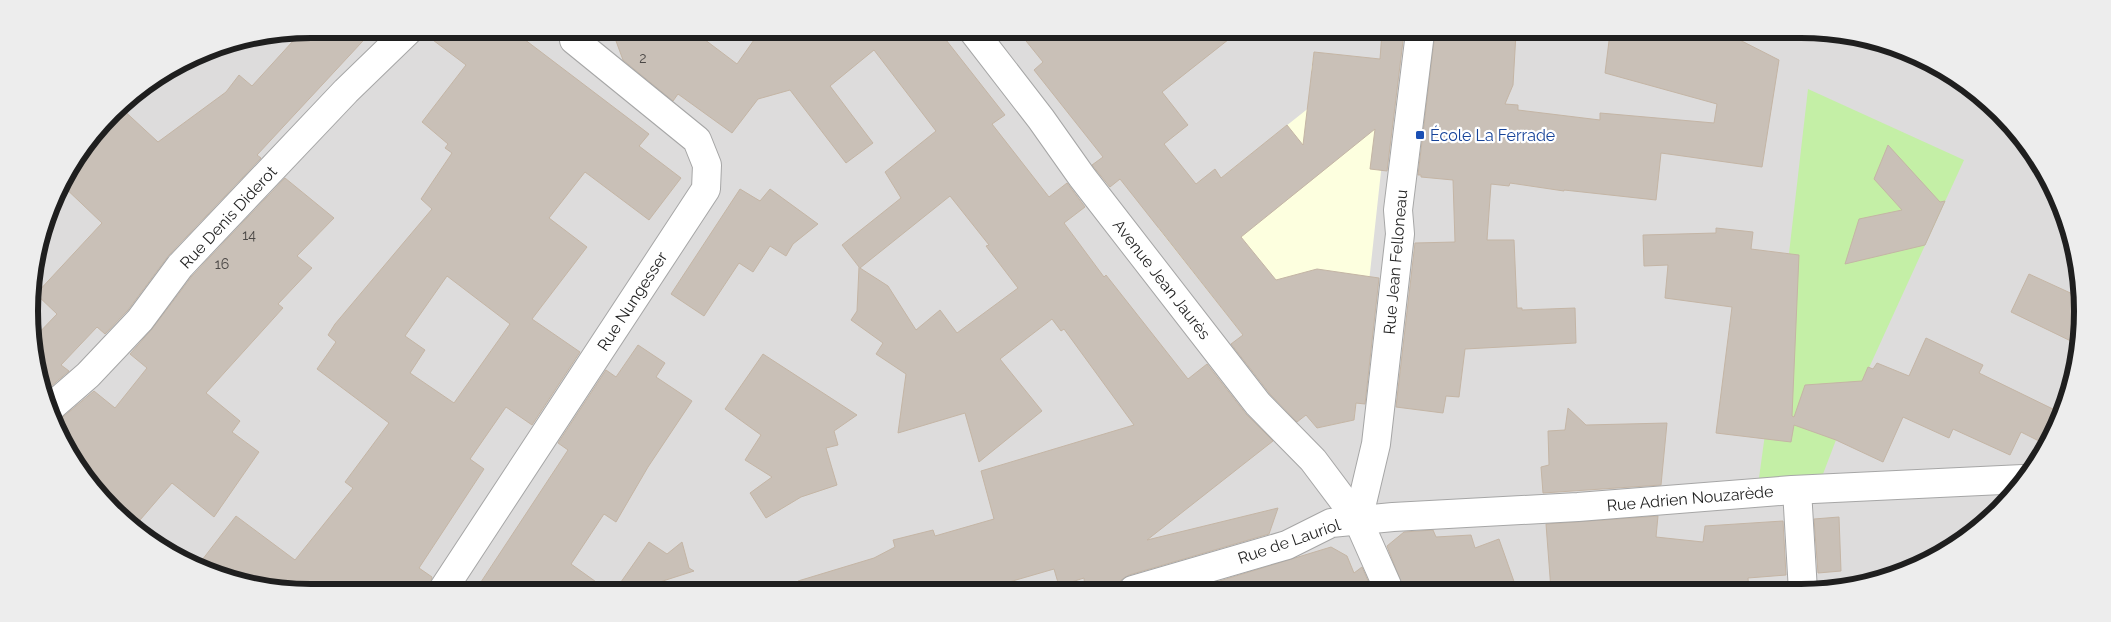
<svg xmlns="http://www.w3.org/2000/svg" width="2111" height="622" font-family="Raleway,sans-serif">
	<rect width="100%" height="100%" fill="#f1ede4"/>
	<polygon fill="#dddcdc" points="311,29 1855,34 1957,76 2035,154 2077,256 2077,366 2045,452 1986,523 1925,564 1837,591 256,588 154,546 87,483 38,384 29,292 58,186 125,99 203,50"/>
	<polygon fill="#fdffdf" points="1314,52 1393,61 1354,420 1317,428 1158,228 1320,99 1327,75 1311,71"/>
	<polygon fill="#c4efa6" points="1808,89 1964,160 1836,440 1823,474 1759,478 1785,288"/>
	<g fill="#c9c0b7" stroke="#c4b5a5" fill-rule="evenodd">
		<polygon points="311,29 374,29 257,155 261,158 169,255 128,310 105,334 97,327 61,365 69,371 43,393 38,384 34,338 57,314 36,294 102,223 60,183 119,106 158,142 226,92 239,75 252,86 303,30"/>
		<path d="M425,29H520V36L649,134L639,146L681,178L649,220L585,172L549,218L587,247L532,319L580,352L532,425L506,407L470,459L484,469L419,568L432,577L429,588H256L199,564L236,516L295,560L353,488L345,482L389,423L317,369L336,342L328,335L335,324L432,209L421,199L452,153L445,148L448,144L422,122L466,65L425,34ZM447,276L510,324L454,403L410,373L425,350L405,336Z"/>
		<path d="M612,30H692L737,64L761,30L939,31L1005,115L992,124L1049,197L1067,183L1085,207L1064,223L1104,277L1106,275L1188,379L1207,364L1246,414L1273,441L1147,540L1278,508L1269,534L1129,575L1121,580L1118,590L1085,589L1084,578L1059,586L1054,569L985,589H799L798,581L874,558L895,547L893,540L933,530L935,536L994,519L981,471L1134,425L1064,329L1061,331L1052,319L1000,359L1042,411L979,462L965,413L898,433L906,374L876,354L883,343L851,320L857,311L859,267L842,245L901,198L885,172L936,131L874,50L830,86L873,143L846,163L790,90L758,99L732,133L678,94L673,101L623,60ZM950,196L989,245L986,246L1018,288L957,333L940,310L916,330L888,286L860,268Z"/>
		<polygon points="1018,31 1238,32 1162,92 1188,125 1164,144 1196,184 1215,169 1221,178 1287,125 1303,145 1314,52 1380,59 1382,32 1404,33 1387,171 1370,169 1375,129 1241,237 1276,280 1317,269 1379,278 1365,404 1356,403 1354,420 1317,428 1306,415 1297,422 1270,394 1231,344 1243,335 1120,179 1110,187 1092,165 1103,157 1034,70 1043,62"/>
		<polygon points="1435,33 1516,33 1513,85 1505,104 1518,105 1518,110 1600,120 1600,113 1714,123 1717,104 1605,73 1610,33 1655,33 1696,38 1697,34 1728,34 1779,60 1762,167 1661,153 1656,200 1564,190 1564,191 1510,183 1509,186 1491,184 1487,240 1514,240 1517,308 1522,308 1522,310 1575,308 1576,343 1465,349 1459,397 1446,396 1443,413 1396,407 1415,243 1455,242 1453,180 1421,177 1421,175 1418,175"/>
		<polygon points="1888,145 1940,202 1945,201 1925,245 1845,264 1859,219 1902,210 1874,179"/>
		<polygon points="285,178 334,218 297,256 312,268 278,304 283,308 206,393 240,421 232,432 259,452 214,517 172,483 134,527 87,483 57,422 94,391 115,408 147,368 130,354 152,329 192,276"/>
		<polygon points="740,189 760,201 770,189 818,224 793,244 786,256 770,246 753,272 739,263 704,316 671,294"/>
		<polygon points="1716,228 1753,232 1751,249 1799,255 1792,416 1794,417 1805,385 1862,381 1868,367 1873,369 1877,363 1909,376 1926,338 1983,365 1979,373 2059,412 2047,445 2021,432 2010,455 1953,429 1949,438 1903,417 1883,462 1836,440 1794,425 1791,442 1716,433 1732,307 1665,298 1668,265 1644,266 1643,235 1716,233"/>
		<polygon points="2029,274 2077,296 2077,344 2011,312"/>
		<polygon points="638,345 665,363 656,377 692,401 648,467 616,522 604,514 571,564 606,589 477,588 568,450 558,443 606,370 616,377"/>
		<polygon points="763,354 857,415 834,431 838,445 826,448 837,485 801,497 766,518 750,493 772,477 745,460 761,435 725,409"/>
		<polygon points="1568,408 1586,425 1667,423 1661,485 1543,493 1541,467 1549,465 1548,431 1565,430"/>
		<polygon points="1658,516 1656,537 1703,542 1705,526 1783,521 1786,575 1748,578 1749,591 1551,590 1546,524"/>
		<polygon points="1839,517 1841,571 1818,573 1814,519"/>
		<polygon points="1433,530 1436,537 1471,535 1475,548 1499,539 1517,590 1404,590 1387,546 1404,532"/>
		<polygon points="649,542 667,554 682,542 689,568 694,571 638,589 616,589"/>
		<polygon points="1331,547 1347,556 1354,573 1362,567 1372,590 1190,590"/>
	</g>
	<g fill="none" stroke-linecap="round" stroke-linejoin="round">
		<g stroke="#a6a6a6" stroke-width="30">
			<g id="minor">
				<polyline points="973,31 1041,119 1082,177 1258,404 1313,460 1358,520 1389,590"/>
				<polyline points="50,408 88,375 140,320 180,266 346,91 410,29"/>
				<polyline points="1797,490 1803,591"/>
				<polyline points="1358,520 1376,444 1400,234 1398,210 1420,33"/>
				<polyline points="444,588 706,189 707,165 697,140 574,40"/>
				<polyline points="1133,590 1287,545 1331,523 1393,517 1578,507 1792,490 2023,479"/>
			</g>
		</g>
		<use href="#minor" stroke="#fff" stroke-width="28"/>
	</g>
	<rect fill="#1a4fb4" stroke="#fff" stroke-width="2" x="1415" y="130" width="10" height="10" rx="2.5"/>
	<g text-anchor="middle" stroke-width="4.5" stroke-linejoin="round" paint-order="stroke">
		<g font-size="14" fill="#4a4745">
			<text x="643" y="63">2</text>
			<text x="249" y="240">14</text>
			<text x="222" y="269">16</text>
		</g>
		<g font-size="16" fill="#164399" stroke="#fff" text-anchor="start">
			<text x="1430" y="141">École La Ferrade</text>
		</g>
		<g font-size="16" fill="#1f1f1f" stroke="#fff">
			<text transform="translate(228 217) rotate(-47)" y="6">Rue Denis Diderot</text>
			<text transform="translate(1395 262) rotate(-85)" y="6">Rue Jean Felloneau</text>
			<text transform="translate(1162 279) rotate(52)" y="6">Avenue Jean Jaurès</text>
			<text transform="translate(632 301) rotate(-57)" y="6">Rue Nungesser</text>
			<text transform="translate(1690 498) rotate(-5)" y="6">Rue Adrien Nouzarède</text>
			<text transform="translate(1289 541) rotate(-19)" y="6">Rue de Lauriol</text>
		</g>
	</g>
	<path d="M0 0H2111V622H0ZM311 38H1801A273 273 0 0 1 2074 311V311A273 273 0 0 1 1801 584H311A273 273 0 0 1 38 311V311A273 273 0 0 1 311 38Z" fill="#ededed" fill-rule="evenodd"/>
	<path fill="none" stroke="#1f1f1f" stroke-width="6" d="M311 38H1801A273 273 0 0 1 2074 311V311A273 273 0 0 1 1801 584H311A273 273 0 0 1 38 311V311A273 273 0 0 1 311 38Z"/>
</svg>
